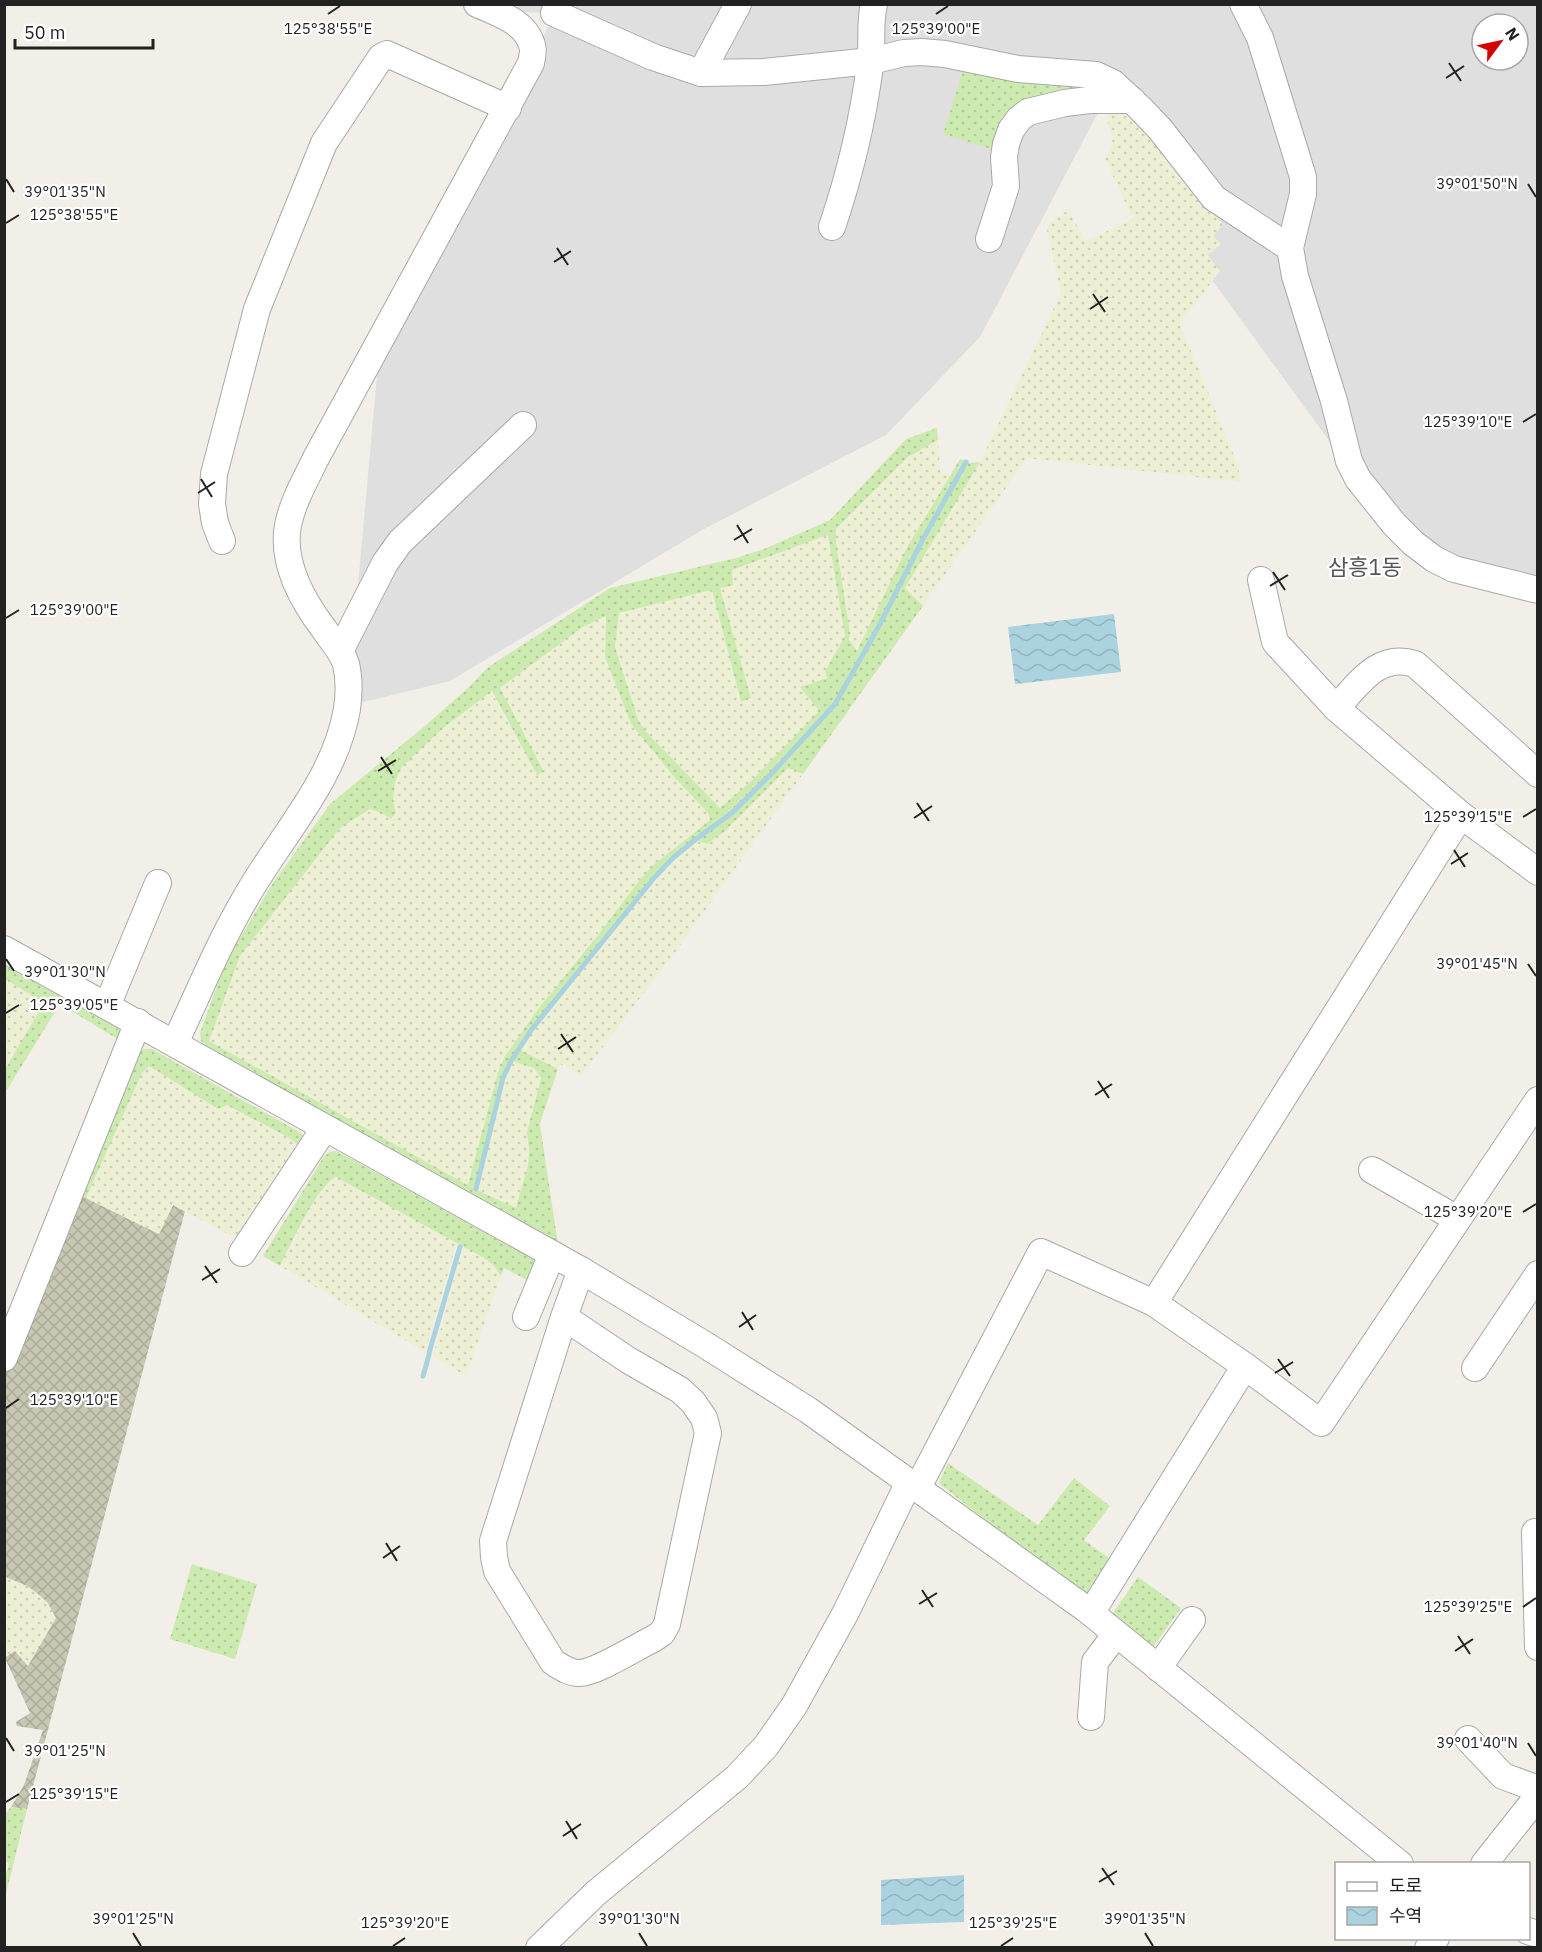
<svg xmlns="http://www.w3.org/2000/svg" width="1542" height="1952" font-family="'IBM Plex Sans','Noto Sans KR',sans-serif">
	<defs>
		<pattern id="construction-cross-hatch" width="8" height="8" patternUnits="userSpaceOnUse" patternTransform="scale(1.5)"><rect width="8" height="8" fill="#c7c7b4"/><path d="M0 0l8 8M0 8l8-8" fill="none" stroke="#abab9a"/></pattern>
		<pattern id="farmland-dots" width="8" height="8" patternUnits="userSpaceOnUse" patternTransform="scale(1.5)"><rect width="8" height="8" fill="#eef0d5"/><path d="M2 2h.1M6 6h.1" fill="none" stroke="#ccceb7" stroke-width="1.8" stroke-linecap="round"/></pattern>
		<pattern id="grass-dots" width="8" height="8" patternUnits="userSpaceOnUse" patternTransform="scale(1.5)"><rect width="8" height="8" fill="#cdebb0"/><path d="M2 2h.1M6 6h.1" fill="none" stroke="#b0c997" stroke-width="1.8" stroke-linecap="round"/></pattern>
		<pattern id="water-waves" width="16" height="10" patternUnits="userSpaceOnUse" patternTransform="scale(1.5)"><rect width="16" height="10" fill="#aad3df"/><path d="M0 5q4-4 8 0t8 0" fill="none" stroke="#92b5bf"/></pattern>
	</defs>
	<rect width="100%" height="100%" fill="#f2efe9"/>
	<path fill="#e0dfdf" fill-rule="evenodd" d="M492,5H1537V585L1483,572L1397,534L1196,258L1113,84L980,337L886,435L704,529L450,681L347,706L380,343L531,63L554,14L489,9ZM1482,24H1518V60H1482Z"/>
	<polygon fill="url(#construction-cross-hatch)" points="80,1195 159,1234 173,1205 185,1211 27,1809 11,1807 24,1785 43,1730 17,1726 16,1722 30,1713 5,1658 15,1650 28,1666 38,1594 27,1586 5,1577 5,1373"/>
	<g fill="url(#farmland-dots)">
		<polygon points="1105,111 1130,113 1144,120 1223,225 1213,236 1221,244 1208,255 1220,271 1180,324 1235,458 1242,482 1027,458 923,606 905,588 980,462 1061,293 1046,226 1068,210 1086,241 1133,219 1105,159 1113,144"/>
		<polygon points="938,440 940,471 951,476 947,479 906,549 857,652 849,640 850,633 836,542 836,529 908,457"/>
		<polygon points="828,535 845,636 825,671 827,678 820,711 750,782 720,808 650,736 639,722 615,647 618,613 712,590 741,702 751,697 719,588 732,570"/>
		<polygon points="606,616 605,657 657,755 675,778 708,813 710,820 651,867 538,1009 505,1056 498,1073 469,1185 208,1041 240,956 340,828 370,809 381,813 391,819 396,813 393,801 395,783 401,768 441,729 491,691 537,775 500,688 583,627"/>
		<polygon points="788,768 803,774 678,948 581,1076 560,1064 558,1069 520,1050 532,1030 592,956 673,860 696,840 708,844 724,832"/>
		<polygon points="5,979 44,1003 5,1069"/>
		<polygon points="512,1061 534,1068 541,1078 527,1132 529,1150 528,1165 516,1209 477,1189 504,1079"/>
		<polygon points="149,1066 218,1109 226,1105 291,1139 301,1148 247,1244 173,1205 159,1234 86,1198 142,1073"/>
		<polygon points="336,1177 457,1242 425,1352 280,1266 318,1194 328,1181"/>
		<polygon points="463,1245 486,1259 494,1266 501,1276 466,1376 433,1356"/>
		<polygon points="5,1577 27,1586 38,1594 48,1603 56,1618 28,1666 15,1651 5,1656"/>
	</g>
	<g fill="url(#grass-dots)" fill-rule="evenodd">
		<polygon points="964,67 1106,85 1024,107 997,151 943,134"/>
		<path d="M937,428L938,440L908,457L836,529V542L850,633L849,640L857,651L906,549L960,459L965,461L878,625L834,703L773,771L731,812L695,838L671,858L653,877L530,1029L510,1060L502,1078L475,1189L516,1208L528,1165L529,1150L527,1132L541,1078L534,1068L512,1061L520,1050L558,1069L540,1124L558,1245L209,1050L201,1041L200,1033L225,963L273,883L330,804L426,725L469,687L487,668L610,588L736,558L764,549L830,520L906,439ZM828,535L845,636L825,671L827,678L800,687L819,711L750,782L720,808L650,736L639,722L615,647L619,613L712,590L741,702L751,698L720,588L733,585L732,570ZM606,616L605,657L631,724L675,778L708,813L710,820L651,867L635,886L597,936L538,1009L505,1056L498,1072L468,1185L209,1041L240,956L340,828L370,809L381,813L391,819L396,813L393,801L395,783L401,768L442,729L492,691L537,775L544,772L500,688L583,627Z"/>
		<polygon points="980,462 905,588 923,606 803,774 788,768 724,832 707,844 696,840 723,821 774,773 836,705 881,626 924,542 968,463"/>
		<polygon points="5,965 113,1025 122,1032 119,1040 60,1004 5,1093 5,1069 44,1003 5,979"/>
		<polygon points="145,1049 152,1049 301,1133 304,1136 301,1148 291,1139 227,1105 218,1109 149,1066 142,1073 86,1198 80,1195 138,1051"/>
		<path d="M337,1151L541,1263L540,1287L504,1268L501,1276L494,1266L486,1259L336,1177C316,1187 291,1245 280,1266L263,1256L323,1158L329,1152Z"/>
		<polygon points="948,1463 1038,1525 1074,1478 1110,1506 1084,1540 1113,1561 1085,1601 939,1483"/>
		<polygon points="192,1564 257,1584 235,1659 170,1639"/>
		<polygon points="1138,1577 1181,1608 1151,1650 1108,1620"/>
		<polygon points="11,1807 27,1809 5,1898 5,1877 9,1865 5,1859 4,1816"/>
	</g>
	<g fill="url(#water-waves)">
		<polygon points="1114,614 1121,672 1015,684 1008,627"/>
		<polygon points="964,1875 964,1922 881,1925 881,1880"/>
	</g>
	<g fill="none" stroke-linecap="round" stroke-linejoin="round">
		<g stroke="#aad3df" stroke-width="5">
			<polyline points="476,1189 503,1078 511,1061 532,1029 654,878 672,859 696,839 732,813 773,772 835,704 879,626 922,541 966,462"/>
			<polyline points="429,1353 460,1247"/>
			<polyline points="423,1376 429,1355"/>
		</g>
		<g stroke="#a9a9a9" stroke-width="28">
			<g id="minor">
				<polyline points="1243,4 1260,38 1303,177 1303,194 1290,248 1295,276 1334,401 1349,461 1358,479 1394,524 1413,543 1434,559 1454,569 1538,590"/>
				<polyline points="554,13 653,57 701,73 764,72 871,61 904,53 922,52 945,54 1018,69 1096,75 1113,83 1140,108 1160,129 1214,198 1290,248"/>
				<polyline points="701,73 738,4"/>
				<path d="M832,227C850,174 863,120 870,65C873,45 869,24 874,4"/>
				<polyline points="989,239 1006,186 1004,157 1006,144 1011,130 1019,119 1028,112 1065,103 1089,100 1132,100"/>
				<polyline points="222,541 215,523 212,504 214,474 257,309 324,143 381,57 387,54 508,108"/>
				<polyline points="1261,580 1275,642 1336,708 1461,815"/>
				<polyline points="340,651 385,563 400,542 523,425"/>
				<path d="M1336,708C1359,684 1378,652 1415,664L1538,774"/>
				<polyline points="1538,872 1461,815 1154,1303 1245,1366 1321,1423 1538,1100"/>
				<polyline points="4,949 581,1270 707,1346 808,1410 1086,1609 1400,1864"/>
				<polyline points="107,1006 158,883"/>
				<path d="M175,1043C199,992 220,940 249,892C284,832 335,779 347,709C349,695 349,677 346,664C342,651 331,640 324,629C302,600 281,562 288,525C293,501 306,479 316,458L531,63C532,58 534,50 532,45C525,21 497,13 477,4"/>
				<polyline points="1372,1170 1457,1219"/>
				<polyline points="242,1253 324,1129"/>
				<polyline points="526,1317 552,1254"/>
				<path d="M564,1317L628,1360L680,1390L693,1402L704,1418L708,1433L667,1624L662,1633L653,1639C636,1647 596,1673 579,1673C569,1673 561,1667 553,1662L497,1571L494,1557L493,1541L564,1317L581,1270"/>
				<polyline points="4,1358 138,1022"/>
				<polyline points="1475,1368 1538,1274"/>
				<polyline points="918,1487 1041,1252 1154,1303"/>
				<polyline points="1535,1532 1538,1647"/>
				<polyline points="1091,1613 1245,1366"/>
				<polyline points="1158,1668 1192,1620"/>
				<polyline points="1091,1717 1095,1662 1116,1634"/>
				<polyline points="1468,1739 1503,1776 1538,1789"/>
				<polyline points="1484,1864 1538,1796"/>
				<polyline points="1528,1931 1538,1934"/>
				<polyline points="539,1948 596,1893 737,1777 766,1746 794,1706 846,1612 909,1482"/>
				<polyline points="1428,1948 1436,1938"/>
			</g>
		</g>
		<use href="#minor" stroke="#fff" stroke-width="26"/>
	</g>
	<path fill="none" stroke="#222" stroke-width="2" d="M328,14L340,6M936,14L948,6M1449,63L1461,81M1446,78L1464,66M6,179L14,192M1528,184L1536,197M6,223L19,215M557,248L568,265M554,262L571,251M1093,294L1105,312M1090,309L1108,297M1523,422L1536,414M201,479L212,497M198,493L215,482M737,525L748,543M734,540L752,529M1273,572L1285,590M1270,586L1288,575M6,618L19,610M381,757L392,774M378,771L396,760M917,803L929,821M1523,817L1536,809M914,818L932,806M1454,850L1465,867M1451,864L1468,853M6,959L14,971M1528,964L1536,976M6,1013L19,1005M561,1034L573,1052M558,1049L576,1037M1098,1081L1109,1098M1095,1095L1112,1084M1523,1212L1536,1204M205,1266L217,1283M202,1280L220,1269M742,1312L753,1330M739,1327L756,1315M1278,1359L1290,1376M1275,1373L1293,1362M6,1408L19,1399M386,1543L397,1561M383,1558L400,1546M922,1590L933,1607M919,1604L937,1593M1523,1607L1536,1598M1458,1636L1470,1654M1455,1651L1473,1639M6,1738L14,1751M1528,1743L1536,1756M6,1802L19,1794M566,1821L577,1839M563,1836L581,1824M1102,1868L1114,1885M1099,1882L1117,1871M133,1933L141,1946M639,1933L647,1946M1145,1933L1153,1946M393,1946L405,1938M1001,1946L1013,1938"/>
	<g text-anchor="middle" stroke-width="4.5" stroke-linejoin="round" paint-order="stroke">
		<g font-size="22" fill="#555" stroke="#fff">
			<text x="1365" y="575">삼흥1동</text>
		</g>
	</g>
	<g font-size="15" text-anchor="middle" fill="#222" stroke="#fff" stroke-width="4.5" stroke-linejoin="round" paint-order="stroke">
		<text x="328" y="34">125°38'55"E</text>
		<text x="936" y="34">125°39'00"E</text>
		<text x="1477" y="189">39°01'50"N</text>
		<text x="65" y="197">39°01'35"N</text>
		<text x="74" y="220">125°38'55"E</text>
		<text x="1468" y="427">125°39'10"E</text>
		<text x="74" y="615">125°39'00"E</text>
		<text x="1468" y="822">125°39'15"E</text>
		<text x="1477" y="969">39°01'45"N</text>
		<text x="65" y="977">39°01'30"N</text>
		<text x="74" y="1010">125°39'05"E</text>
		<text x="1468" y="1217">125°39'20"E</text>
		<text x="74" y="1405">125°39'10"E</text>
		<text x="1468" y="1612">125°39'25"E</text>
		<text x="1477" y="1748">39°01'40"N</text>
		<text x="65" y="1756">39°01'25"N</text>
		<text x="74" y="1799">125°39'15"E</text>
		<text x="133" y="1924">39°01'25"N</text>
		<text x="639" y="1924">39°01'30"N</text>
		<text x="1145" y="1924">39°01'35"N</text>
		<text x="405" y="1928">125°39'20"E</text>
		<text x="1013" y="1928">125°39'25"E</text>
	</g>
	<rect width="1542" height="1952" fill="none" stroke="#222222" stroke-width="12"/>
	<rect x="1335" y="1862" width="195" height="78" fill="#ffffff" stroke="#a7a7a7" stroke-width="1.5"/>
	<rect x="1347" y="1882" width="30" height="9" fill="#ffffff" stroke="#a7a7a7" stroke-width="1.5"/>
	<text x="1389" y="1892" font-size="18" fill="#222222">도로</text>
	<rect x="1347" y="1907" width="30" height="18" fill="url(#water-waves)" stroke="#a7a7a7" stroke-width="1.5"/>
	<text x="1389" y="1922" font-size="18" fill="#222222">수역</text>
	<g transform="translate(1500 42) rotate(57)"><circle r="28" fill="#ffffff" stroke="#a7a7a7" stroke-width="1.5"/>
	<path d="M0-4.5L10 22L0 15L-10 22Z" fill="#d40000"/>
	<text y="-9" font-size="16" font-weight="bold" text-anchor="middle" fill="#222222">N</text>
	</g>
	<path d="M15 39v9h138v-9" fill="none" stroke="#222222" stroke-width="3"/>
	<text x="24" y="39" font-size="18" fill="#222222" stroke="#ffffff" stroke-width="4.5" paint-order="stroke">50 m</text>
</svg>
